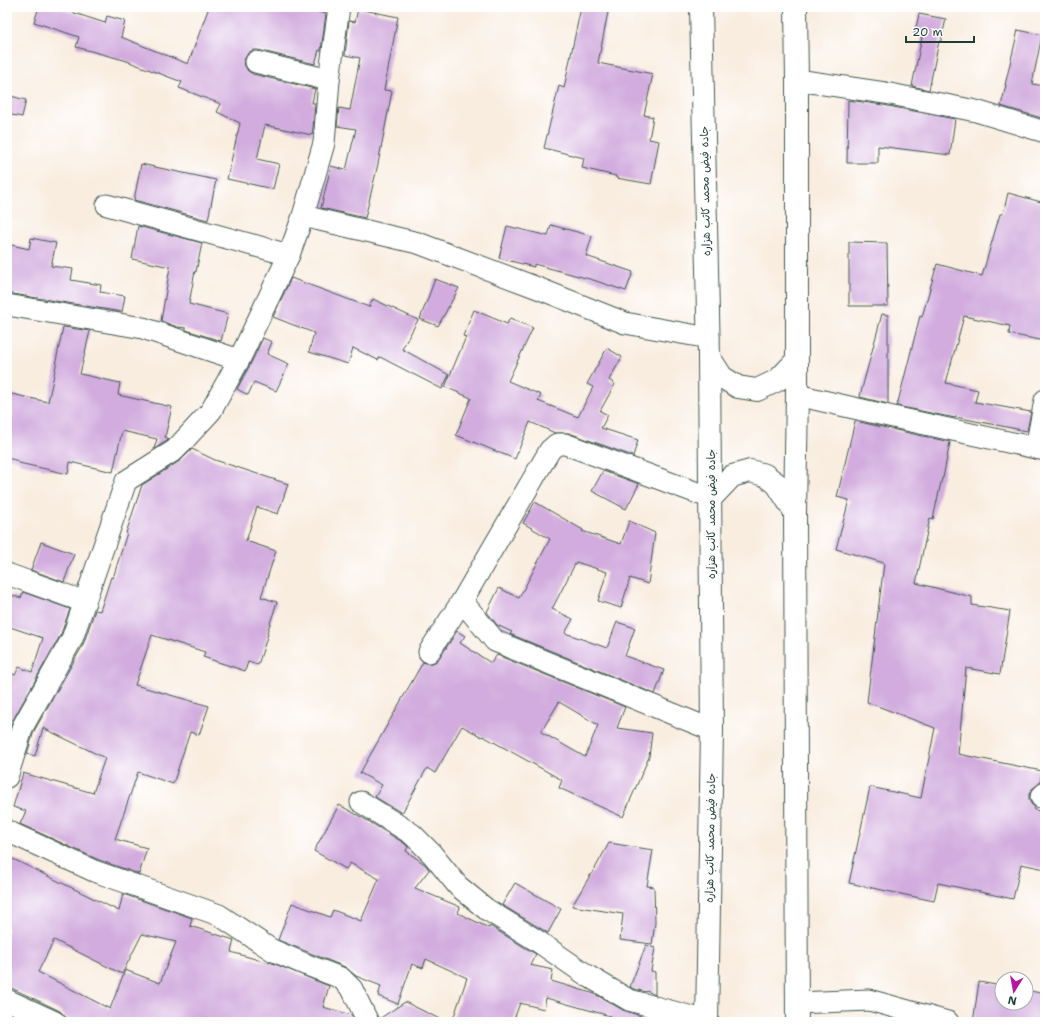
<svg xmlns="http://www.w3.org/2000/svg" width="1052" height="1029" font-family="'Shantell Sans','Playpen Sans Arabic',sans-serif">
	<rect width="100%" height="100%" fill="#fff"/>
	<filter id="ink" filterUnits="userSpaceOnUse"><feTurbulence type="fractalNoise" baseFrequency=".025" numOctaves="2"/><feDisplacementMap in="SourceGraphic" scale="8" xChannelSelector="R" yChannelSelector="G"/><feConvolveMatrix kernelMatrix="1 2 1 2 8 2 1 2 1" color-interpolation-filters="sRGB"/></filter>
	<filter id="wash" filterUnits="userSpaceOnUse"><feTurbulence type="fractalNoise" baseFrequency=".012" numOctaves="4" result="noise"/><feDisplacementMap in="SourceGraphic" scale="16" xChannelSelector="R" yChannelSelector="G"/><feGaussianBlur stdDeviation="0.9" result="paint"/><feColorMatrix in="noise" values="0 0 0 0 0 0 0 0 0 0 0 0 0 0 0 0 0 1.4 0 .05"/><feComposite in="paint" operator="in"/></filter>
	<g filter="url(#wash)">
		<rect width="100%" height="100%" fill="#f9ede0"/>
		<g id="blocks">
			<g fill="#d2acde" fill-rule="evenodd">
				<polygon points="39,7 56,7 105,23 107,16 125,21 121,37 188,64 209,7 311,7 310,10 326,14 321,51 319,50 315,64 258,50 253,50 248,53 244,60 245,66 248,71 253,74 315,89 312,103 315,103 313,129 312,135 265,125 257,159 279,164 273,189 227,179 240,123 217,112 221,104 179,88 182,82 124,60 76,47 79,37 34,22"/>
				<polygon points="581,7 609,7 598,63 653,74 644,115 653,117 649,139 659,141 651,184 616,178 616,176 582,168 584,158 544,148 559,86 564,88"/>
				<polygon points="358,9 398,17 384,90 392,91 378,164 365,218 321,208 331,166 346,170 356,129 337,126 339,108 350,110 360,58 345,55 349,21 355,22"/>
				<polygon points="919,14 946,19 941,41 939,41 929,90 912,86 922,37 914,36"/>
				<polygon points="1018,30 1042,35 1032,84 1045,86 1045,119 1001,106 1006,85 1005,85"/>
				<polygon points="7,95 26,100 22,117 7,114"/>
				<polygon points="848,100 883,105 955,119 950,155 878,146 878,163 847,163"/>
				<polygon points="141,164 216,180 208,220 134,200"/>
				<polygon points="1008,193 1045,203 1045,341 1009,334 1010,326 964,316 946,383 978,390 975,402 1031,412 1027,431 955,417 955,418 897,406 920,316 922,317 937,264 982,276 1000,214 1003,214"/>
				<polygon points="551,225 592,236 586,256 633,272 626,291 593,280 534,264 534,267 499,258 507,226 548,236"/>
				<polygon points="138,226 202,243 196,272 195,271 189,304 228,314 221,341 186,330 186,328 177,327 161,321 170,267 132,259"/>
				<polygon points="31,238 56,243 51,266 73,269 71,280 101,285 100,292 125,296 122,312 7,293 7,244 29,249"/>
				<polygon points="849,242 887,243 888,306 849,306"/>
				<polygon points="291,278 369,307 373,299 418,320 402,349 449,375 442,389 380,357 378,360 353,348 348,364 309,352 314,333 273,317"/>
				<polygon points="435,279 459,288 438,326 420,319"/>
				<polygon points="474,310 507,324 510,318 533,328 508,381 541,395 538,401 578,417 593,387 587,384 607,348 622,357 609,380 615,384 600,411 608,415 601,428 638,440 633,456 569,433 555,433 530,422 515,459 456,435 471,398 445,387 466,337 463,336"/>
				<polygon points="882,314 888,315 888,404 860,397 860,396"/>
				<polygon points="63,327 90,331 80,374 120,383 118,395 172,407 165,437 169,439 167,441 154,449 157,439 122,431 113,472 70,462 68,474 19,463 19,461 7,458 7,393 48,402 57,361 56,361"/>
				<polygon points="263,338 272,342 267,354 289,364 276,391 254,382 248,395 237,389 250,365"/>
				<polygon points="855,421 950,442 943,478 942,478 933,519 930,518 916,583 972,597 972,605 1010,611 1000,674 966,668 958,754 1042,771 1040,783 1032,789 1029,794 1029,800 1032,805 1035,807 1034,810 1045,812 1045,869 1021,864 1013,899 938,883 934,901 849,883 870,787 921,798 935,728 867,702 884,563 836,549 849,500 837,497"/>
				<polygon points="192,449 215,460 288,484 278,514 257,507 246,541 276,551 261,597 277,602 267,633 268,634 258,665 248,662 245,671 203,657 205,652 152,635 135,685 209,706 199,735 190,732 173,784 138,772 115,839 147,848 139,874 99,860 20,824 26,811 13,807 23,773 93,793 105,758 43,728 35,756 27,754 34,731 83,645 95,610 100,611 111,577 113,578 127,533 126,533 142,485 181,460"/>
				<polygon points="603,471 639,484 626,509 592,491"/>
				<polygon points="535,502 583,530 582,531 621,544 629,521 655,533 648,584 630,578 621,608 598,601 607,572 576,562 552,609 573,619 565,633 607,648 617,622 635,628 625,656 664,670 655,694 510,634 512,632 497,625 487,612 499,588 519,598 550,539 523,523"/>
				<polygon points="41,542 74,554 64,582 31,570"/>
				<polygon points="23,592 70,609 61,634 13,720 7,737 7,672 15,675 19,667 32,672 43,638 7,626 7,609 10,595 21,598"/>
				<path d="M457,631L465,636L460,643L491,663L497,655L625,707L617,728L652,733L649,757L623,817L559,788L562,780L483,736L482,737L462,726L435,773L427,768L402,813L375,797L382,785L360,773L423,662L429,664L435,662L439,659ZM559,702L598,725L585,757L541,732Z"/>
				<polygon points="339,805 363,818 404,843 408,847 406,851 426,865 429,870 415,888 460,907 458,913 489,928 490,926 529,950 536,954 530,965 553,970 551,981 595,994 623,1010 641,1016 640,1022 609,1022 610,1016 546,998 544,1009 520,1003 513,1022 452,1022 467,978 426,959 423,968 412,964 398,1004 378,996 381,986 356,976 345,967 278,940 292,903 330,917 333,910 361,921 379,879 350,863 346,869 314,851"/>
				<polygon points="609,843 653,850 647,886 654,887 655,923 652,944 620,940 623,914 572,906 591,874 592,874"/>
				<path d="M7,856L119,911L123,894L192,918L190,926L234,940L231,952L269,963L270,962L329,986L323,1007L351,1015L355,1022H76L65,1017L60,1011L7,986ZM142,934L176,942L160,983L125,970L110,1009L38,972L54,940L122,974Z"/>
				<polygon points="515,883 561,909 548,933 502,905"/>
				<polygon points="646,945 655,948 651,971 655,972 655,995 647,991 646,992 634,989 630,987"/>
				<polygon points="979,982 1002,986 1002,1003 1026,1003 1026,990 1045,994 1045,1022 973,1022"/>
				<polygon points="405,1002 446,1022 380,1022 379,1019"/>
			</g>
		</g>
	</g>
	<g filter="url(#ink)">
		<use href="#blocks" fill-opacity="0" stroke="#40574e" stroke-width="1"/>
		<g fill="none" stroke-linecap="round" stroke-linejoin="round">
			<g stroke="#40574e" stroke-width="23">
				<g id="minor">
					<polyline points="256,62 329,80"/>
					<polyline points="797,80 885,93 976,111 1045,132"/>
					<polyline points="107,205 289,255"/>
					<polyline points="303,216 418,243 535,287 625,323 709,338"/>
					<polyline points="7,305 143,328 239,360"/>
					<polyline points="797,395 893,417 1045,450"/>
					<polyline points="1036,448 1045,400"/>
					<polyline points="7,574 85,602"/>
					<polyline points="462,601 495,641 712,730"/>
					<polyline points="429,652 462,601 550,450 557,444 565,444 711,498"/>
					<polyline points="7,777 23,726 72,639 126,481 175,450 211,411 239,360 289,255 303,216 324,143 329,80 339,7"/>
					<polyline points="1045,793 1041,797 1045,798"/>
					<polyline points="361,802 412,834 432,854 458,886 486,909 536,940 588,976 629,1000 707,1021"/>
					<polyline points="7,831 94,871 219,915 272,950 307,965 341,978 352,989 368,1022"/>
					<polyline points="7,1000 55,1022"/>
					<polyline points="797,1003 869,1000 948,1022"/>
				</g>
			</g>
			<g stroke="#40574e" stroke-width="24">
				<g id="primary">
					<polyline points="701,7 709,357 712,730 707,1022"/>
					<polyline points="796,7 797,80 797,395 795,512 797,1022"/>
					<polyline points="709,357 722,377 738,387 757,390 778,380 797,360"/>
					<polyline points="711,498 732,476 750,471 765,475 777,484 795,512"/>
				</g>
			</g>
			<use href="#minor" stroke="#fff" stroke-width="21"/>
			<use href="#primary" stroke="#fff" stroke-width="22"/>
		</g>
	</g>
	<g text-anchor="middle" stroke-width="3" stroke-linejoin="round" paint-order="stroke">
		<g font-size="11" fill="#1f3d34" stroke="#fff">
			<text transform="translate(705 191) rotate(-91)" y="4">جاده فیض محمد کاتب هزاره</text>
			<text transform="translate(711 514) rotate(-90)" y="4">جاده فیض محمد کاتب هزاره</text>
			<text transform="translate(710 838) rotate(-89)" y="4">جاده فیض محمد کاتب هزاره</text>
		</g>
	</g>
	<rect width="1052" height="1029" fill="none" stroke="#fff" stroke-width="24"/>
	<g transform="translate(1014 991) rotate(191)"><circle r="19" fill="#ffffff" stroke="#a5b1ae"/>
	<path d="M0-3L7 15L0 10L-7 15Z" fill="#b5179e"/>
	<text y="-6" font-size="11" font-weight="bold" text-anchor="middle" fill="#1f3d34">N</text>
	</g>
	<path d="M906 36v6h68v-6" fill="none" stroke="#1f3d34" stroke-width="2"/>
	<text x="912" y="36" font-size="12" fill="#1f3d34" stroke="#ffffff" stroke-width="3" paint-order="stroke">20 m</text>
</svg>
